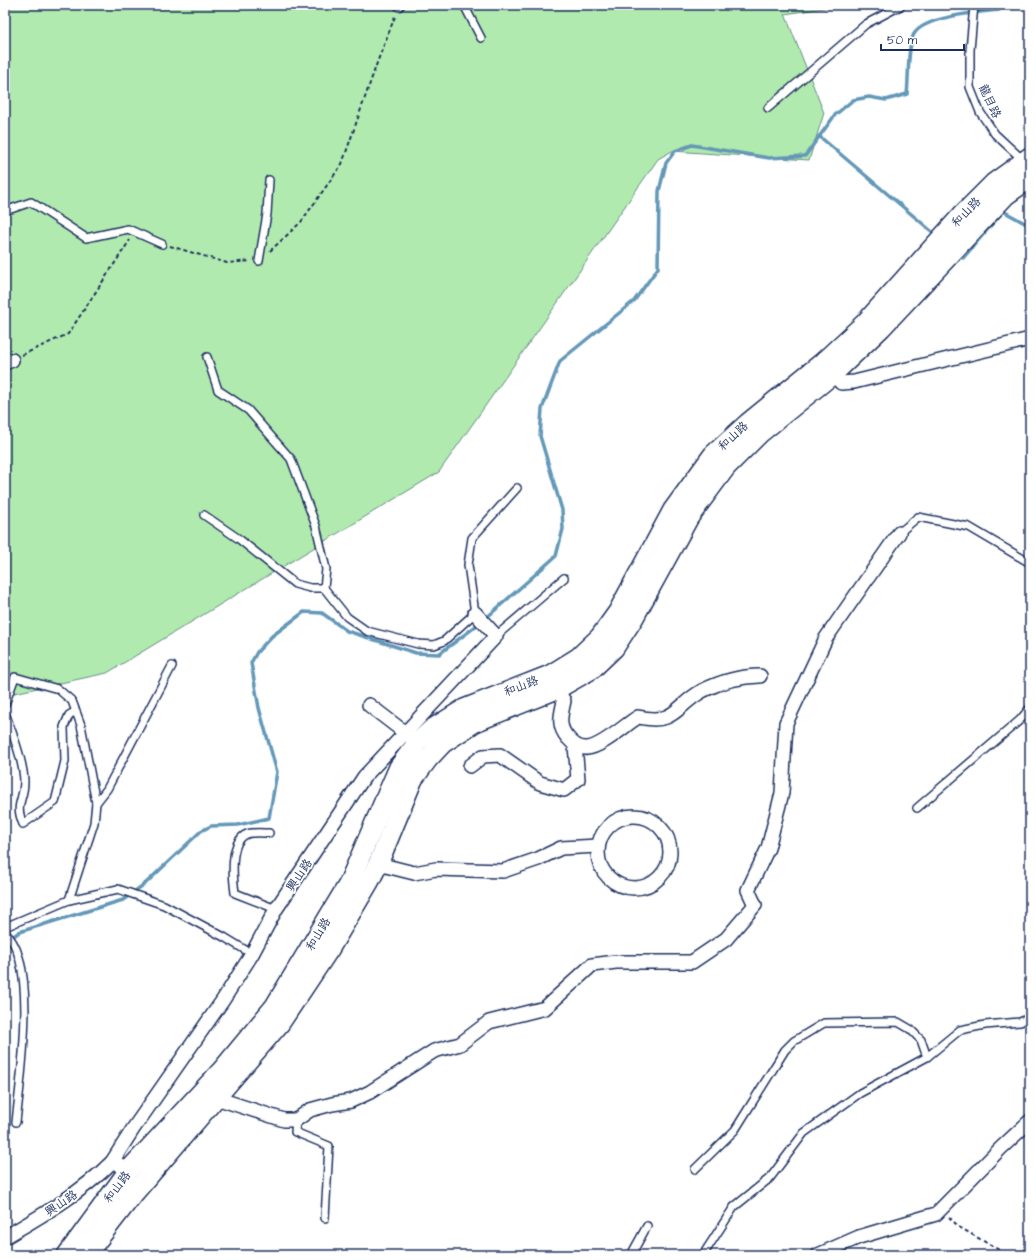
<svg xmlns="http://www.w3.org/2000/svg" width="1035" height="1260" font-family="'Architects Daughter','LXGW WenKai TC',sans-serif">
	<rect width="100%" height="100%" fill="#fff"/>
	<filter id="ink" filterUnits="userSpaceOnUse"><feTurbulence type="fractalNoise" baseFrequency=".025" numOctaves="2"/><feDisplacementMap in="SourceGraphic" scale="8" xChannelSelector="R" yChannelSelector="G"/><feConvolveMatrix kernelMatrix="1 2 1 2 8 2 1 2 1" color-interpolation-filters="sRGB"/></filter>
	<g filter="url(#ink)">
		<polygon fill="#b1eaae" stroke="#668c86" points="5,5 843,5 785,14 824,113 809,160 672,151 658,159 439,472 107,673 5,695"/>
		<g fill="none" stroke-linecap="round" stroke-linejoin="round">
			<g stroke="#6398b8" stroke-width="3.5">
				<polyline points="819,136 936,235"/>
				<polyline points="959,254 963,258 1003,211 1030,226"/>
				<path d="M485,619L556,556L563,529L562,510L540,436L542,409L560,361L634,301L658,268L659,191L666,163L675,151L692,145L769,158L805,156L835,115L853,100L869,97L886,100L907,94C909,79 907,46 914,34C925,16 980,12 999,10"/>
				<polyline points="5,943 19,932 123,900 146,883 201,831 211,826 238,825 269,818 277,772 259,708 251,663 257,652 272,636 304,612 322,613 347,631 416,653 439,654 480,623"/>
			</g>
			<g stroke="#1b2f5e" stroke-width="10">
				<g id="service">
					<polyline points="464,5 481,38"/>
					<polyline points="974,5 970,50 970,87 980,112 995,134 1023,160"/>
					<polyline points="399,7 401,5"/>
					<polyline points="974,7 988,5"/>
					<polyline points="768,108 866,24 902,5"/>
					<polyline points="5,211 31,202 86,238 128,229 162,244"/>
					<polyline points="259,261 267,214 269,180"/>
					<polyline points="207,357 218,390 248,410 291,459 316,526 326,569 324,588 347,617 367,631 418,644 434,645 444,641 475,613 468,565 472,538 517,488"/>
					<polyline points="204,515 239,539 295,584 310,588 324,588"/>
					<polyline points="899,533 918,517 969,527 1030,563"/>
					<polyline points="496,636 564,578"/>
					<polyline points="5,704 15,677 58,689 72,701 81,725 96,803 94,823 69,900"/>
					<path d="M5,713C12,731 24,763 24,782C24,801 14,803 23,824L55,802L65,761L64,727L69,715L76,711"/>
					<polyline points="96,803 107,789 172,666"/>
					<polyline points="917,808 1020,720 1030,708"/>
					<path d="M269,833C262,833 253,832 247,834C229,841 233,878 235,893L276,909"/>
					<polyline points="5,927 69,900 118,889 164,905 224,937 252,954"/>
					<path d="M5,933C39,960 20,1082 16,1122"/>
					<polyline points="296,1120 295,1132 329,1146 325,1218"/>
					<polyline points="695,1169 735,1130 785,1050 794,1041 824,1023 898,1022 910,1029 921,1040 927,1057"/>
					<polyline points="631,1255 647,1226"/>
					<polyline points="703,1255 734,1207 770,1178 804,1133 860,1093 927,1057 960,1030 985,1025 1020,1022 1030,1018"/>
				</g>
			</g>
			<g stroke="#1b2f5e" stroke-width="16">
				<g id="minor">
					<polyline points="5,363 12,360"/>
					<polyline points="833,374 841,383 854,382 1030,339"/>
					<path d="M557,689L564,701C561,715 557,726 568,738C573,744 579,749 587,748C602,747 625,725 638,717C676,725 674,707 702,691C720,682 740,676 760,676"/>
					<polyline points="369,705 412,738"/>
					<polyline points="470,766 483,756 500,755 540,783 564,790 578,779 575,746"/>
					<circle cx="634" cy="852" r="36"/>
					<polyline points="378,864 414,873 436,869 503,871 538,859 561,848 598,846"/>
					<polyline points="216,1098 284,1120 296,1120 310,1110 332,1104 351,1101 370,1092 434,1051 460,1044 489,1022 545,1008 592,965 616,962 692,962 726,939 755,905 748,890 768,848 782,793 786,723 826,638 899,533"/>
					<polyline points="112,1162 133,1129 223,1000 252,954 276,909 364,777 496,636 475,613"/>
					<path d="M5,1237C43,1215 81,1193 112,1162L120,1165"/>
					<polyline points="818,1255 859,1237 936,1214 1001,1148 1030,1121"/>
				</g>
			</g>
			<g stroke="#1b2f5e" stroke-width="22">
				<g id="secondary">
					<polyline points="67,1255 129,1170 222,1070 275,1006 348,885 399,767 418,742 432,729 464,709 550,675 579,657 600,637 618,612 673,510 713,455 748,423 823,362 865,323 962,215 994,183 1030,157"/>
					<polyline points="86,1255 134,1193 280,1023 330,948 369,882 378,864 413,779 428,759 443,743 475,722 557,689 592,669 614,648 633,619 689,517 726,467 760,433 833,374 881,328 1006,195 1030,178"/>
				</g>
			</g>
			<g stroke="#1b2f5e" stroke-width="2" stroke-dasharray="4 3" stroke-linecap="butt">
				<polyline points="170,246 227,263 251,261"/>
				<polyline points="270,251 301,222 342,164 378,60 396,14"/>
				<polyline points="22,355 68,334 130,240"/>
				<polyline points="949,1217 959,1227 1008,1255"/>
			</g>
			<use href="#service" stroke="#fff" stroke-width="7"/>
			<use href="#minor" stroke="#fff" stroke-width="13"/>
			<use href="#secondary" stroke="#fff" stroke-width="19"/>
		</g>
	</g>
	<g text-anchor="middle" stroke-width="3.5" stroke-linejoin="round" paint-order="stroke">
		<g font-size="12" fill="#1b2f5e" stroke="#fff">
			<text transform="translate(990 101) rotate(65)" y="4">龍目路</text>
			<text transform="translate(966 212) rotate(-46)" y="4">和山路</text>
			<text transform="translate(733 436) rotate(-43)" y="4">和山路</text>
			<text transform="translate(521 686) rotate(-21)" y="4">和山路</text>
			<text transform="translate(299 875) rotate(-56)" y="4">興山路</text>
			<text transform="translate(318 934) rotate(-59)" y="4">和山路</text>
			<text transform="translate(117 1187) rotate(-53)" y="4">和山路</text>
			<text transform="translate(61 1203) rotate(-34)" y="4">興山路</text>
		</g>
	</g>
	<rect width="1035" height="1260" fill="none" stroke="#fff" stroke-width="20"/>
	<rect x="10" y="10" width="1015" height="1240" fill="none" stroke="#1b2f5e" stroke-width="1.5" filter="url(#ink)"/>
	<path d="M881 44v6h83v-6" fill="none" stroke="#1b2f5e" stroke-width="2"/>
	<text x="887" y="44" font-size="12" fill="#1b2f5e" stroke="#ffffff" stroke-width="3" paint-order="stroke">50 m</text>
</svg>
